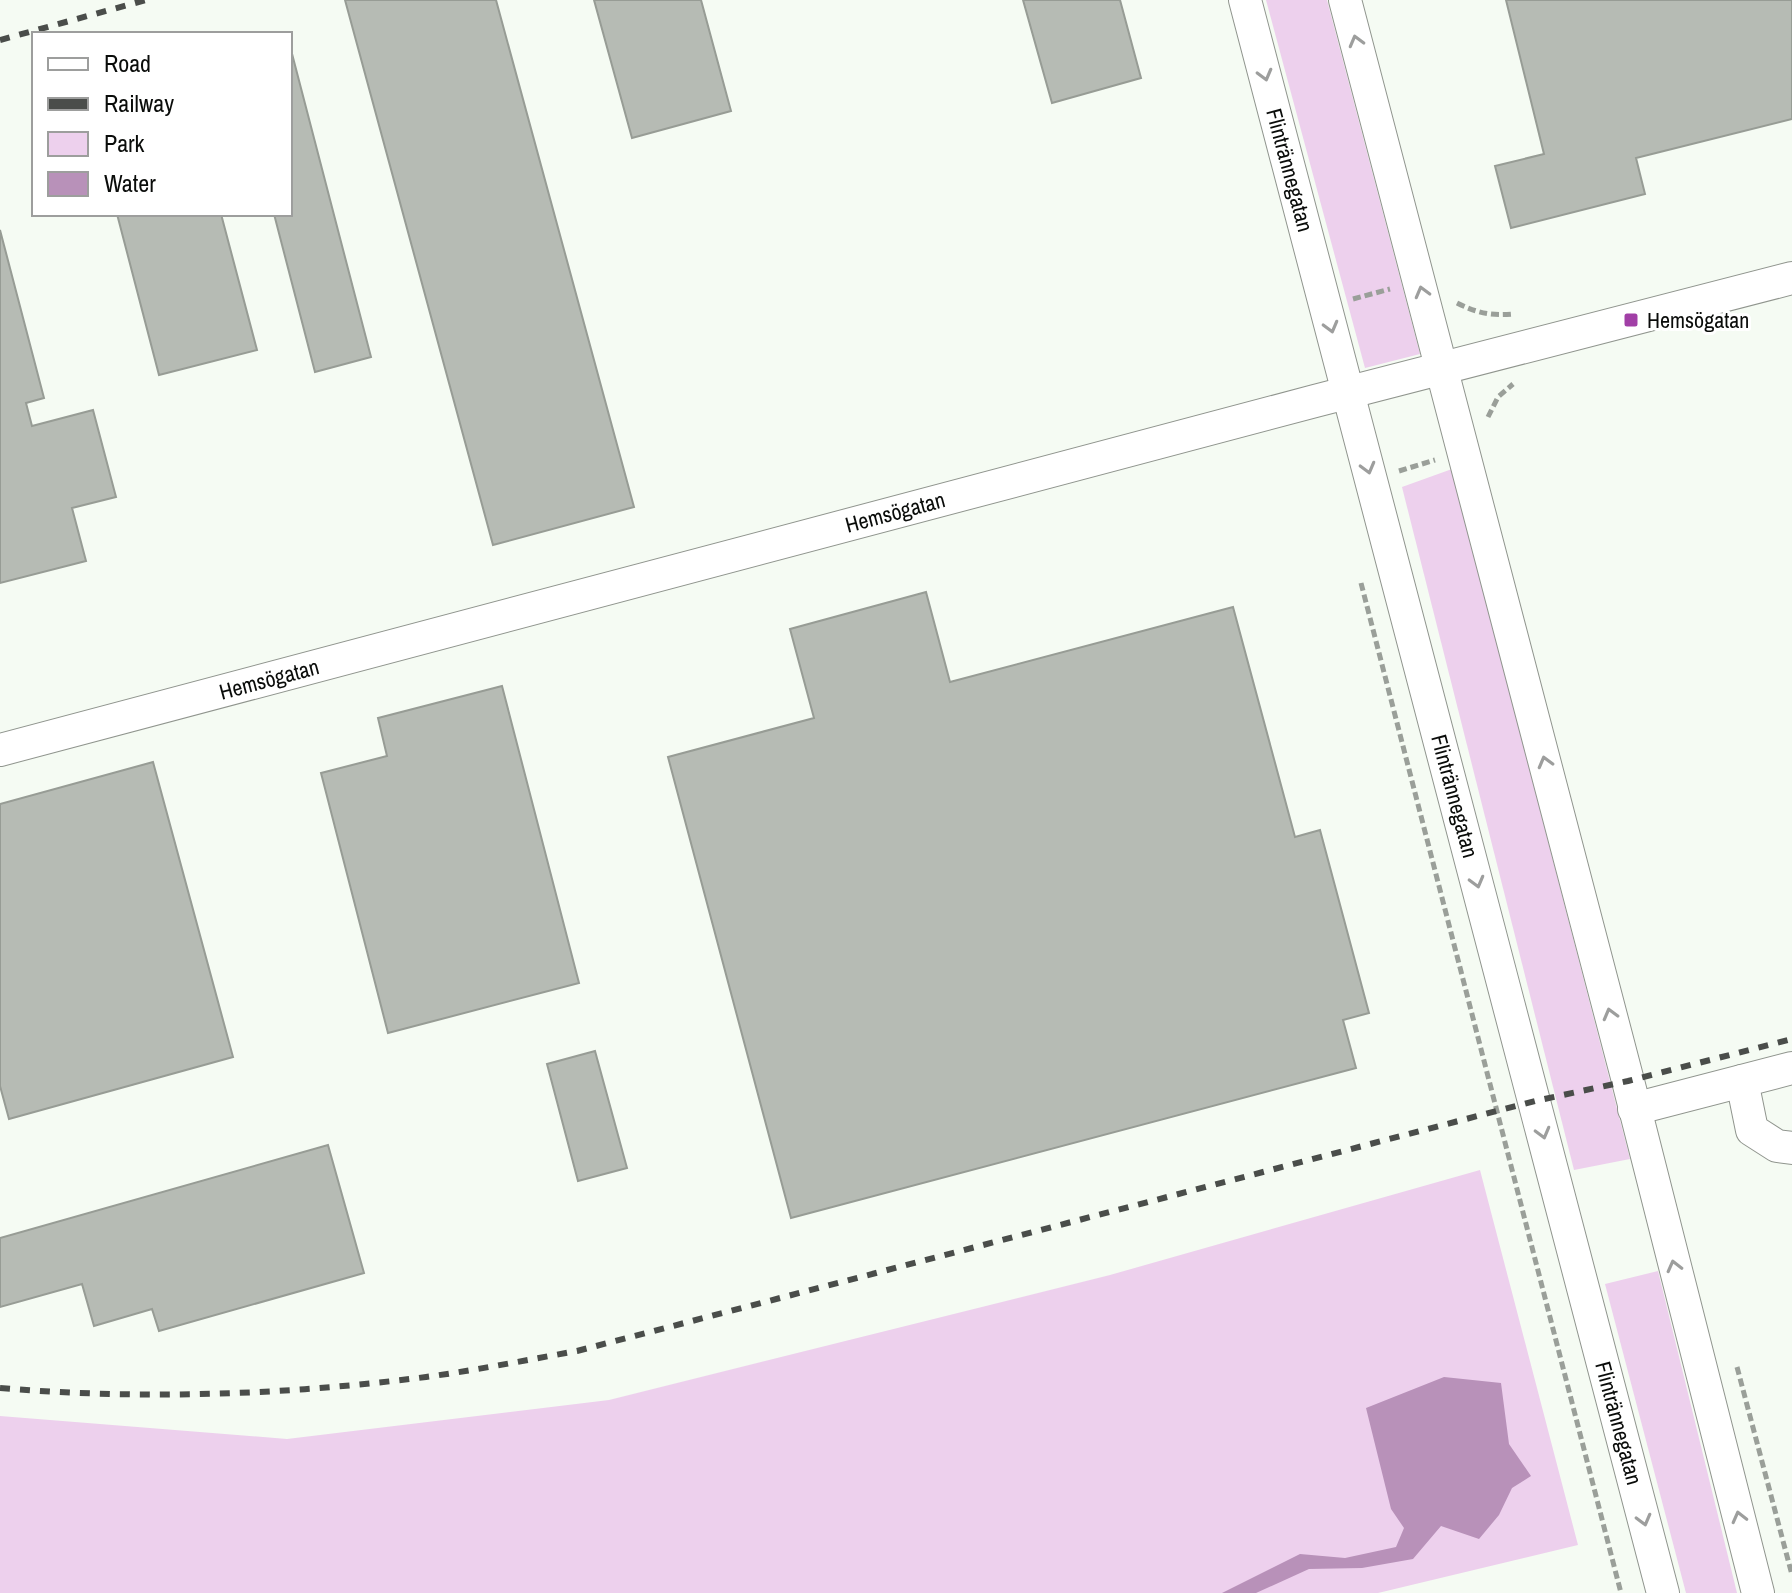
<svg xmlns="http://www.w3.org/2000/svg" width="1792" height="1593" font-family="'Archivo Narrow',sans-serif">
	<rect width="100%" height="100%" fill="#f5fbf3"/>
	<g fill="#edd0ed">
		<polygon points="1266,0 1327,0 1420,354 1365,368"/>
		<polygon points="1452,469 1630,1159 1574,1170 1402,487"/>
		<polygon points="1480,1170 1578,1545 1378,1593 0,1593 0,1416 287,1439 609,1400 1110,1275"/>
		<polygon points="1658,1271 1737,1593 1686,1593 1605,1284"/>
	</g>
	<polygon fill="#b891b9" points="1444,1377 1501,1383 1509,1444 1531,1476 1512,1488 1499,1515 1479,1539 1441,1526 1413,1559 1362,1568 1309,1569 1256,1593 1222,1593 1300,1554 1345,1558 1396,1547 1404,1528 1391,1509 1366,1408"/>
	<g fill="#b6bbb4" stroke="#979c95" stroke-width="2">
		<polygon points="345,0 496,0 634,507 493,545"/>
		<polygon points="594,0 701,0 731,111 632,138"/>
		<polygon points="1023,0 1120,0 1141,78 1052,103"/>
		<polygon points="1506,0 1792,0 1792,119 1636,158 1645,194 1511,228 1495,166 1544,154"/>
		<polygon points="290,46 371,357 315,372 274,214 290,214"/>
		<polygon points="117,214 221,214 257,350 159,375"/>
		<polygon points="0,230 44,398 26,403 32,426 93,410 116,497 72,508 86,561 0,583"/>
		<polygon points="926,592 950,682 1233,607 1295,837 1320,830 1369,1013 1343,1020 1356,1068 791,1218 668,757 814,718 790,629"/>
		<polygon points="502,686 579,983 388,1033 321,773 387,756 378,718"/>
		<polygon points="153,762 233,1057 9,1119 0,1086 0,804"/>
		<polygon points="595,1051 627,1168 578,1181 547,1064"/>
		<polygon points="328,1145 364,1273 159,1331 152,1309 94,1326 82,1284 0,1307 0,1238"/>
	</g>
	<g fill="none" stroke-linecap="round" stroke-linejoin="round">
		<g stroke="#90958e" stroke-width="34">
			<g id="minor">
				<polyline points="1245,0 1663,1593"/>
				<polyline points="1345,0 1628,1081 1758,1593"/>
				<polyline points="0,750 1315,401 1792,278"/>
				<polyline points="1742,1081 1752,1130 1777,1146 1792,1148"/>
				<polyline points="1634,1109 1792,1068"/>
			</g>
		</g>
		<g stroke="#9a9f99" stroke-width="5" stroke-dasharray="8 4" stroke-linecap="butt">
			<polyline points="1353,299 1390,289"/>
			<path d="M1457,303C1477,313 1491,316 1513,314"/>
			<polyline points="1488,417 1498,397 1513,384"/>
			<polyline points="1399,471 1435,460"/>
			<polyline points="1361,583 1621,1593"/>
			<polyline points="1737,1367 1792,1575"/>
		</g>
		<use href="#minor" stroke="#fff" stroke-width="32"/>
		<g stroke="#4a4d4a" stroke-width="6" stroke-dasharray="10 10" stroke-linecap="butt">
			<polyline points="0,40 146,0"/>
			<path d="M0,1388C143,1400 285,1395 426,1377C477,1370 527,1360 577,1351L1535,1101L1628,1081L1792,1039"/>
		</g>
	</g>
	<defs><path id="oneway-chevron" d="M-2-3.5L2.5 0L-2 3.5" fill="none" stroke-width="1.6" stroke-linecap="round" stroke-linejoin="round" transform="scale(2)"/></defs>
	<g stroke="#9d9e9d">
		<use href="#oneway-chevron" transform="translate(1356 41) rotate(-105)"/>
		<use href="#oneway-chevron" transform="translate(1265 75) rotate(75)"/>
		<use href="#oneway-chevron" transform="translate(1422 292) rotate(-105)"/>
		<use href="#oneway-chevron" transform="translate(1331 327) rotate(75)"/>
		<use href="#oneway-chevron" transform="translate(1368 468) rotate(75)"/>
		<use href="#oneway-chevron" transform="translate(1545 762) rotate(-105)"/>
		<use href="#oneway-chevron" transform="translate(1477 882) rotate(75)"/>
		<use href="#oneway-chevron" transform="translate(1610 1014) rotate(-105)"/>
		<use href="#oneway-chevron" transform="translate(1543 1133) rotate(75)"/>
		<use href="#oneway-chevron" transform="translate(1674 1266) rotate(-104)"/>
		<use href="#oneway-chevron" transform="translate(1739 1517) rotate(-104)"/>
		<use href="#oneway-chevron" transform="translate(1644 1520) rotate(75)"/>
	</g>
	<rect fill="#a13fa6" stroke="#fff" stroke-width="3" x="1623" y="312" width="16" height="16" rx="4"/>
	<g text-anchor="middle" stroke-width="6" stroke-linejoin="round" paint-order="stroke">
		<g font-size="22" fill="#0a0c0a" stroke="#fff">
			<text transform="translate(1290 170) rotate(75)" y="8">Flintrännegatan</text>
			<text transform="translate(895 512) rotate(-15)" y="8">Hemsögatan</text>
			<text transform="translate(269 679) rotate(-15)" y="8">Hemsögatan</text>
			<text transform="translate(1455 796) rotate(75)" y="8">Flintrännegatan</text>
			<text transform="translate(1619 1423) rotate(75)" y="8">Flintrännegatan</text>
		</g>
		<g font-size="22" fill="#0a0c0a" stroke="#fff" text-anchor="start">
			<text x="1647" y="328">Hemsögatan</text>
		</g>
	</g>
	<rect x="32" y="32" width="260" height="184" fill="#ffffff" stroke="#9d9e9d" stroke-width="2"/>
	<rect x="48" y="58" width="40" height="12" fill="#ffffff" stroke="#9d9e9d" stroke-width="2"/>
	<text x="104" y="72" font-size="24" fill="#0a0c0a">Road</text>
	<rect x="48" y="98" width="40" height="12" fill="#4a4d4a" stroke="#9d9e9d" stroke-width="2"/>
	<text x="104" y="112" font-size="24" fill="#0a0c0a">Railway</text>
	<rect x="48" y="132" width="40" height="24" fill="#edd0ed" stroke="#9d9e9d" stroke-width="2"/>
	<text x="104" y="152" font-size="24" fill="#0a0c0a">Park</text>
	<rect x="48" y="172" width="40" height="24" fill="#b891b9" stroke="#9d9e9d" stroke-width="2"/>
	<text x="104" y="192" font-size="24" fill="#0a0c0a">Water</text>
</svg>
